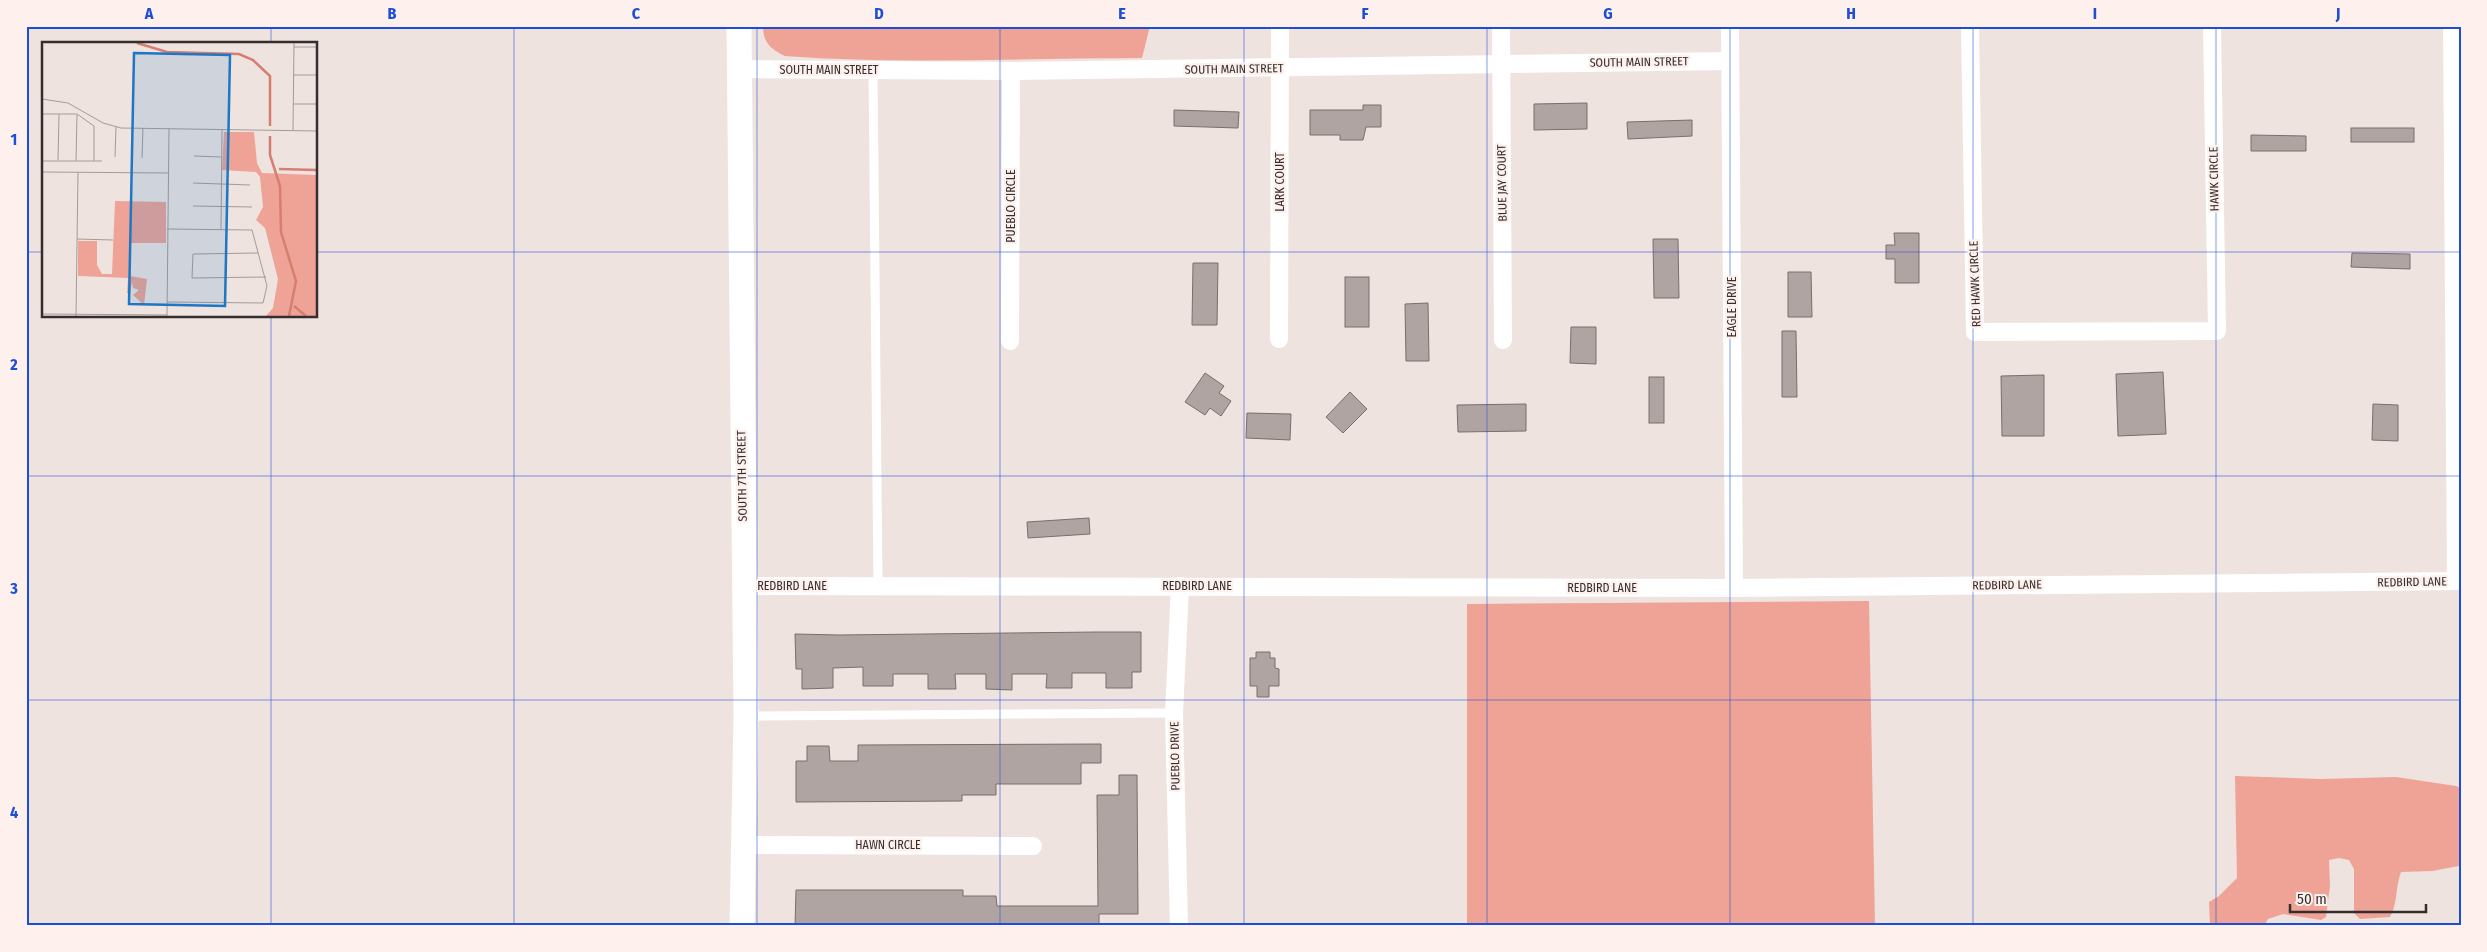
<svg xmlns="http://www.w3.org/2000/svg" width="2487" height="952" font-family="'Fira Sans Condensed',sans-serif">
	<rect width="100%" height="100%" fill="#efe3e0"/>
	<g fill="#eea396">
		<path d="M763,26H1150L1142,58C1023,58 904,65 785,56C771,49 763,43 763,26Z"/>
		<polygon points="1869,601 1875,926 1467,926 1467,604"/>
		<path d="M2235,776L2320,779L2396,777L2456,786L2461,788V862L2459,866L2432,871L2401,872C2395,888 2398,903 2390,917L2360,919L2354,913V869L2349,860L2339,858L2329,860L2330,886L2326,917L2321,920L2283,914L2268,919L2264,926H2210L2209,902L2219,896L2237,878Z"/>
	</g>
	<g fill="#b0a4a2" stroke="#796e6c">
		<polygon points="1587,103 1587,129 1534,130 1534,104"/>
		<polygon points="1363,105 1381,105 1381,127 1366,127 1363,140 1340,140 1340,135 1310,135 1310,110 1363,110"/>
		<polygon points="1174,110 1239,112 1238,128 1174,126"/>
		<polygon points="1692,120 1692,136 1628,139 1627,122"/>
		<rect x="2351" y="128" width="63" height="14"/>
		<polygon points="2251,135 2306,136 2306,151 2251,151"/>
		<polygon points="1894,233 1919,233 1919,283 1895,283 1895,259 1886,259 1886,245 1895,245"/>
		<polygon points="1653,239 1678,239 1679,298 1654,298"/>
		<polygon points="2352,253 2410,254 2410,269 2351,267"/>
		<polygon points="1193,263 1218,263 1217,325 1192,325"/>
		<polygon points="1788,272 1811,272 1812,317 1788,317"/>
		<rect x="1345" y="277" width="24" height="50"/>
		<polygon points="1428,303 1429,361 1406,361 1405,304"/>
		<polygon points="1571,327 1596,327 1596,364 1570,363"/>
		<polygon points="1782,331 1796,331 1797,397 1782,397"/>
		<polygon points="2163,372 2166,434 2118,436 2116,374"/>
		<polygon points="1205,373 1224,386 1219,393 1231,401 1221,416 1210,408 1205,415 1185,402"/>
		<polygon points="2044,375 2044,436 2002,436 2001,376"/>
		<rect x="1649" y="377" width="15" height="46"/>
		<polygon points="1350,392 1367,409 1343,433 1326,417"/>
		<polygon points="1526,404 1526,431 1458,432 1457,405"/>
		<polygon points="2373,404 2398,405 2398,441 2372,440"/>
		<polygon points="1247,413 1291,414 1290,440 1246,438"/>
		<polygon points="1089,518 1090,534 1028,538 1027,522"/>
		<polygon points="1096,632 1141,632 1141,672 1132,672 1132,688 1106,688 1106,673 1072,673 1072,688 1046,688 1047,674 1012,674 1012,690 986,689 986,674 955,674 956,689 928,689 928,674 893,674 893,686 863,686 863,667 833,668 833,688 802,689 802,669 796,669 795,634 839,635"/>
		<polygon points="1256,652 1270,652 1270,658 1275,658 1275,668 1279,669 1279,686 1269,686 1269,697 1257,697 1257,686 1250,686 1250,658 1256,658"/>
		<polygon points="1101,744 1101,763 1081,763 1081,784 996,784 996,795 962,795 962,801 796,802 796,761 807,761 807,746 829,746 830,761 858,761 858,745"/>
		<polygon points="1119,775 1137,775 1138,914 1099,914 1099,926 795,926 796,890 963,890 963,896 996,896 997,906 1098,906 1097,795 1119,795"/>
	</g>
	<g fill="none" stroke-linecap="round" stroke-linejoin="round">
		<g stroke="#fff" stroke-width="9">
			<polyline points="873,70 878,586"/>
			<polyline points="747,716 1174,713"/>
		</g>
		<g stroke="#fff" stroke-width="18">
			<polyline points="1501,26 1503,340"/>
			<polyline points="1730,26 1734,588"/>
			<polyline points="1970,26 1975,332 2217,331 2212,26"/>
			<polyline points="2452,26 2456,581"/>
			<polyline points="738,69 1011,71 1730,61"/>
			<polyline points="1279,339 1280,26"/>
			<polyline points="1010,341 1011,71"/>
			<polyline points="744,586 1734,588 2461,581"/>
			<polyline points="743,845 1033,846"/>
			<polyline points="1179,926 1174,713 1180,586"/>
		</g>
		<polyline stroke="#fff" stroke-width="25" points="739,26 746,716 742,926"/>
	</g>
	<path fill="none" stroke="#1d4ed8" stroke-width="1" stroke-opacity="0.55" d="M271,26V44M514,26V926M757,26V926M1000,26V926M1244,26V926M1487,26V926M1730,26V926M1973,26V926M2216,26V926M26,252H44M316,252H2461M271,316V926M26,476H2461M26,700H2461"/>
	<g text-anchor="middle" stroke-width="4.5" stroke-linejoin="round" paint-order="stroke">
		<g font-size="12" fill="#342f2e" stroke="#fdf0ed">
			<text transform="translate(1639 62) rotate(-1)" y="4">SOUTH MAIN STREET</text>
			<text transform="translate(1234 69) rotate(-1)" y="4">SOUTH MAIN STREET</text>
			<text x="829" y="74">SOUTH MAIN STREET</text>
			<text transform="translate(2214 179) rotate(-91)" y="4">HAWK CIRCLE</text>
			<text transform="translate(1280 182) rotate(-90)" y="4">LARK COURT</text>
			<text transform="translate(1502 183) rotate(-91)" y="4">BLUE JAY COURT</text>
			<text transform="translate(1011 206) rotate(-90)" y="4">PUEBLO CIRCLE</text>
			<text transform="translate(1975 284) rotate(-92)" y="4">RED HAWK CIRCLE</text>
			<text transform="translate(1732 307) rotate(-90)" y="4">EAGLE DRIVE</text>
			<text transform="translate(742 476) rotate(-91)" y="4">SOUTH 7TH STREET</text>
			<text transform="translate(2412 582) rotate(-1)" y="4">REDBIRD LANE</text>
			<text transform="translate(2007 585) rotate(-1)" y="4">REDBIRD LANE</text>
			<text x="792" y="590">REDBIRD LANE</text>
			<text x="1197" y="590">REDBIRD LANE</text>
			<text x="1602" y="592">REDBIRD LANE</text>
			<text transform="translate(1175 756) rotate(-91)" y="4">PUEBLO DRIVE</text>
			<text x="888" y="849">HAWN CIRCLE</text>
		</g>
	</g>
	<g transform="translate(42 42)">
		<rect width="275" height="275" fill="#efe3e0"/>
		<path d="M182,90H212L215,121L220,131L275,133V274H224L231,266L236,237L223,186L214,178L221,165L218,135L214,130L180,128ZM73,159L124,160V201H88V234L105,237L102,263L91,253L97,248L91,246L90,240L88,252L85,251L86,236L36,234V199H55V223L60,232H70Z" fill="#eea396"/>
		<path fill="none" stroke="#d67e6f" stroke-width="2.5" d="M95,1L125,10L197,12L211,18L228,34V84M228,94V113L238,144L239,190L254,239L247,274M237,127L275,128M252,264L264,274"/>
		<path fill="none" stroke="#a49b99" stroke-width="1" d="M252,5H275M251,33H275M0,57L26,61L61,81L79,86L275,89M251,62H275M0,72H35L52,84V119M251,88L252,1M0,103V72M152,114L179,115M73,115L74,85M100,116L101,86M16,118L17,72M0,119H60M34,119L35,73M0,130L126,131M151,141L208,143M151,164L210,165M179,187L180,88M35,197L71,198M216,211L151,212L150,236L224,235M125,260L221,261L225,244L210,188L125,187M0,272L125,273M34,274L36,130M125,274L127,87"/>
		<path fill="#1e77c5" fill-opacity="0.15" stroke="#1e77c5" stroke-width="2.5" d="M92,11L188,13L183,264L87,262Z"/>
		<rect width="275" height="275" fill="none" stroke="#342f2e" stroke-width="2.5"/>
	</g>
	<rect width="2487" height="952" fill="none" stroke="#fdf0ed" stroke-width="55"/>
	<path d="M2290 904v8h136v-8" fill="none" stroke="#342f2e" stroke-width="2.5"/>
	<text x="2297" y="904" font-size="15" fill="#342f2e" stroke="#fdf0ed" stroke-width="4" paint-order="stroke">50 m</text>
	<rect x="28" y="28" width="2432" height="896" fill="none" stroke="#1d4ed8" stroke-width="2"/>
	<g font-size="16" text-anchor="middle" font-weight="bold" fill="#1d4ed8">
		<text x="149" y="19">A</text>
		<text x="392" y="19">B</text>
		<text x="636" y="19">C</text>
		<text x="879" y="19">D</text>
		<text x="1122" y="19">E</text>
		<text x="1365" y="19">F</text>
		<text x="1608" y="19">G</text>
		<text x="1851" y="19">H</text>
		<text x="2095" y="19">I</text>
		<text x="2338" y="19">J</text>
		<text x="14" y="145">1</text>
		<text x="14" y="370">2</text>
		<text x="14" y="594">3</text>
		<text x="14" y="818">4</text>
	</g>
</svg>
